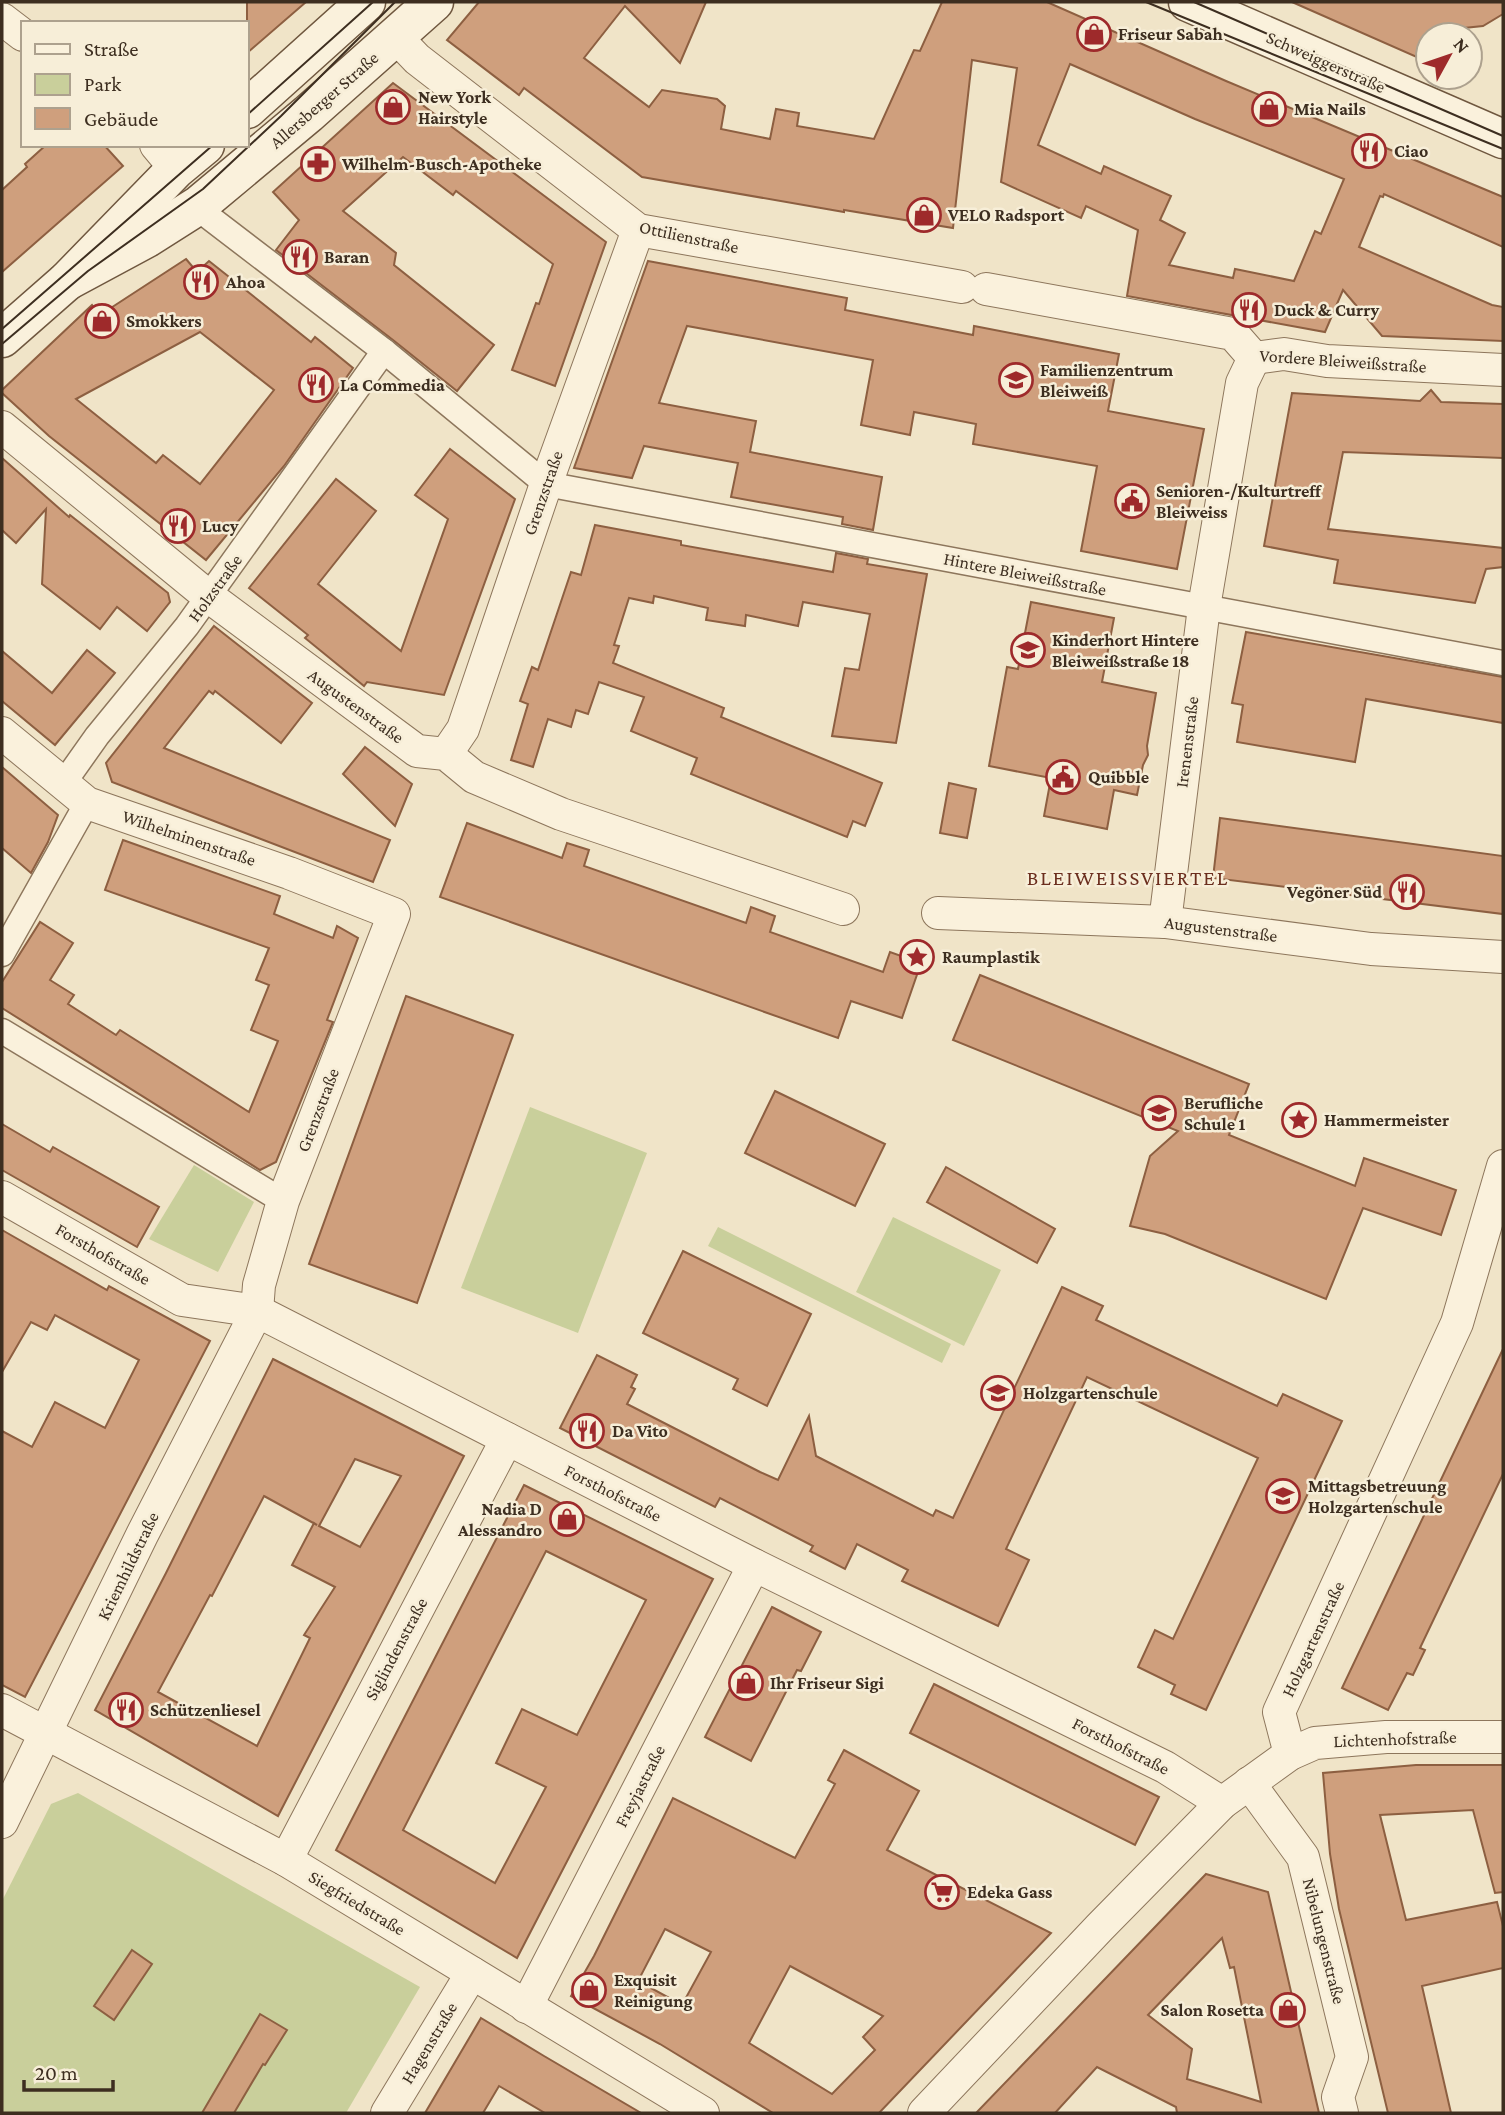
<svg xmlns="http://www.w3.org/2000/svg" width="1505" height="2115" font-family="'Crimson Pro',serif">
	<rect width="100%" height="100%" fill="#f0e4c8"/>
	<g fill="#c9cf9b">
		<polygon points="530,1107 647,1153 578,1333 461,1288"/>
		<polygon points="194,1165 254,1202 218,1272 149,1239"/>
		<polygon points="893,1217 1001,1270 964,1346 856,1292"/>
		<polygon points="718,1227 951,1344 942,1363 708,1246"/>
		<polygon points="78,1793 420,1987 346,2113 2,2113 2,1901 51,1804"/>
	</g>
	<g fill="#cf9f7d" stroke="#8d5f41" stroke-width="2" fill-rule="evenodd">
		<polygon points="247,2 306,2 247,53"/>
		<path d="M479,2H706L680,63L625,6L584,58L649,107L662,90L717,99L725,106L721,129L770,139L776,109L799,113L797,126L874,139L914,50L920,51L942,2H1047L1226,81L1503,197V247L1384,194L1383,197L1380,196L1359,247L1492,305L1503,307V341L1382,336L1343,290L1325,332L1127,296L1138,230L1086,206L1081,218L1001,182L1017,68L972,60L953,228L844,210V212L642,177L524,88L519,95L447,40ZM1070,64L1195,119L1344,179L1321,234L1315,231L1294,281L1235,269L1233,278L1169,265L1185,233L1160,220L1171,196L1104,166L1101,174L1038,145Z"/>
		<polygon points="1292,2 1503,2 1503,14 1483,26 1464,28 1461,35 1428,35 1428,62"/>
		<polygon points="393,83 606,242 555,386 512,370 536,303 539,304 553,264 456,191 453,195 403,157 343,211 396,253 394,265 494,345 457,391 393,340 276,250 299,220 273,192"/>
		<polygon points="46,145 104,145 123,166 2,272 2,190 27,167 25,164"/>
		<path d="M186,259L197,272L209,261L311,342L315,337L353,368L284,466L206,560L49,436L2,393V390L92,305L100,315ZM200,332L274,390L200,484L163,455L156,463L76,399Z"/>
		<polygon points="648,261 847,298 845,310 973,335 974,326 1119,354 1108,411 1204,429 1177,569 1081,551 1097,466 973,444 976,424 914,412 910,435 861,425 873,360 687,326 659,403 756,421 750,452 882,477 873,530 842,524 843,517 731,497 738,463 644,446 632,478 574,468"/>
		<polygon points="1431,390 1441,402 1503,404 1503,458 1343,452 1328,529 1503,548 1503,567 1486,569 1475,603 1334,583 1338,560 1264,546 1292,393 1420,401"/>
		<polygon points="450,449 515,499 444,695 367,682 364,686 305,638 308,635 249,588 336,479 376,511 318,584 401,651 448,519 415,495"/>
		<polygon points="2,458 69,517 70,515 168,593 170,602 147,631 117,607 100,629 42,584 46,509 16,543 2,530"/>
		<polygon points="595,525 681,541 681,545 833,572 836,553 868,559 867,564 927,574 896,743 832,736 845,668 859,670 870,614 803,602 798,626 746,615 745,626 706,620 708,608 654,596 653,603 629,598 614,645 619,646 613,663 724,708 721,717 882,783 865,826 853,821 847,837 691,774 697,758 631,731 644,697 599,682 588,714 576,710 571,727 548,719 533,767 511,760 528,704 520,701 532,667 538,670 571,572 581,575"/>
		<polygon points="1031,602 1114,618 1102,682 1156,693 1147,746 1148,755 1143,765 1137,795 1114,790 1107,829 1044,816 1051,778 989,766 1007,667 1018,669"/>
		<polygon points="214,626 312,703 281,743 215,691 213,694 209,691 164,748 390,840 373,882 112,782 106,763"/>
		<polygon points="1246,632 1503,677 1503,723 1366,699 1355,762 1237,742 1243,705 1232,703"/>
		<polygon points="87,650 115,673 55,745 2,701 2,651 52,693"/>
		<polygon points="365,747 412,784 395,826 343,774"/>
		<polygon points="2,767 58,815 48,842 31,873 2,848"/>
		<polygon points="949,783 976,789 967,838 940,833"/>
		<polygon points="1220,818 1503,856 1503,914 1213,878"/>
		<polygon points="467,823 562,858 567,843 589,850 584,866 746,923 751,907 775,916 770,932 883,972 890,952 921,963 902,1018 851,1001 838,1038 440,897"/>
		<polygon points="123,840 280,896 274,914 333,938 337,926 358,938 327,1020 333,1022 276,1162 260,1170 2,1008 2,982 40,922 73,943 50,980 74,995 68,1004 116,1035 120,1030 249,1112 278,1041 251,1030 269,985 256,980 269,948 105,890"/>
		<polygon points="980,975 1249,1084 1229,1135 1355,1186 1364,1158 1456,1190 1441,1235 1363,1208 1326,1299 1165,1234 1130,1226 1150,1156 1178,1131 953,1040"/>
		<polygon points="406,996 513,1035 417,1303 309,1264"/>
		<polygon points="775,1091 885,1144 855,1206 745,1153"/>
		<polygon points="2,1124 50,1152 53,1147 159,1207 137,1247 2,1170"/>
		<polygon points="946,1167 1055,1229 1037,1263 927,1202"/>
		<polygon points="2,1230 107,1290 109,1286 210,1341 25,1697 2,1685 2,1431 32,1447 55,1402 105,1428 139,1360 55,1315 47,1330 31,1322 2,1372"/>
		<polygon points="683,1251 811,1314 767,1406 733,1389 738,1379 643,1333"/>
		<polygon points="1062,1287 1103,1306 1096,1320 1277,1406 1283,1394 1342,1421 1206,1710 1171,1694 1175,1685 1138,1667 1155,1630 1173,1639 1258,1458 1087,1377 1006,1549 1029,1560 998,1626 902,1581 908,1570 857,1544 845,1569 810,1551 813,1546 720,1498 715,1507 560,1428 597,1355 637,1375 631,1387 635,1389 627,1404 760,1472 778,1480 809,1416 816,1456 933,1516 936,1510 953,1518"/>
		<polygon points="1503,1349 1503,1474 1420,1648 1425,1650 1413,1675 1407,1673 1388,1710 1342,1688"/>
		<path d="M273,1359L464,1456L278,1816L95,1710L166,1573ZM355,1459L401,1476L360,1547L319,1526ZM264,1496L317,1525L314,1523L292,1565L335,1587L304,1635L310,1638L257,1746L158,1692L210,1595L212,1596Z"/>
		<path d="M524,1485L713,1579L517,1958L336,1850ZM546,1551L646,1600L577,1735L522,1709L496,1763L546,1787L495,1883L403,1830Z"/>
		<polygon points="772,1607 821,1632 801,1671 797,1670 751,1761 705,1737"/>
		<polygon points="934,1684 1159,1797 1135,1845 910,1733"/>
		<path d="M844,1750L919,1791L887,1850L1051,1933L879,2113H773L660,2044L571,1996L594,1956L673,1798L795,1858L835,1784L828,1780ZM665,1929L711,1952L682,2005L638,1981ZM790,1966L883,2016L863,2037L875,2050L832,2094L749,2043Z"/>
		<polygon points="1416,1765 1503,1765 1503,1892 1495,1893 1473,1810 1380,1815 1406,1920 1497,1902 1503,1926 1503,1968 1422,1986 1451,2113 1388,2113 1339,1909 1330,1854 1323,1773"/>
		<path d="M1206,1874L1268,1892L1319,2113H1177L1176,2107L1097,2067L1055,2113H976ZM1222,1938L1230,1968L1234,1967L1261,2102L1187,2079L1192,2049L1148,2015Z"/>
		<polygon points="132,1950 152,1964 114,2020 94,2006"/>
		<polygon points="260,2014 287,2030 265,2065 263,2064 234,2113 202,2113"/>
		<polygon points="481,2018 544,2056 641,2113 545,2113 499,2086 483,2113 425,2113"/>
	</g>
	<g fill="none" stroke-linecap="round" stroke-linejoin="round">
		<g stroke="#8d765c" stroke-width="27">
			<g id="pedestrian">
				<polyline points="199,205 205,214 384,351 546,484 1503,663"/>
				<polyline points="63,784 97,736 187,626 384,351"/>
				<polyline points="2,954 87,803"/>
				<polyline points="2,1031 283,1201"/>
			</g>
		</g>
		<g stroke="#8d765c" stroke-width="34">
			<g id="minor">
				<polyline points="2,19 23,35"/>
				<polyline points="396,37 417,59 638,230 962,287"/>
				<polyline points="156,145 176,169"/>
				<polyline points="986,289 1233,334 1254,358 1284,354 1327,361 1503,370"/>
				<polyline points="2,427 208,596 417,751 446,754 474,777 561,814 843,909"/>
				<polyline points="2,733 87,803 289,873 394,914 283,1201 259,1285 257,1311 142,1535 2,1822"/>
				<polyline points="446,754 463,729 546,484 638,230"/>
				<polyline points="938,913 1165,922 1371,949 1503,957"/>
				<polyline points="1165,922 1204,607 1242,383 1254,358"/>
				<polyline points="2,1197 182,1300 257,1311 754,1565 1165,1767 1222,1803"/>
				<polyline points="2,1710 286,1860 703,2113"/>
				<polyline points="1290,1754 1279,1712 1457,1323 1503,1166"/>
				<polyline points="1249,1783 1303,1857 1352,2057 1338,2097 1342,2113"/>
				<polyline points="286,1860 507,1439"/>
				<polyline points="526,2007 754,1565"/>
				<polyline points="387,2113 472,1973"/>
				<polyline points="924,2113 1100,1927 1222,1803 1290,1754 1315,1743 1386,1737 1503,1737"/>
			</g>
		</g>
		<g stroke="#6f573f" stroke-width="41">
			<g id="secondary">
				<polyline points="1188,2 1503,139"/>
				<polyline points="247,109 366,2"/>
				<polyline points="67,281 147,238 199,205 308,114 434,2"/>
				<polyline points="2,338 67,281 176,169 205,145"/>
			</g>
		</g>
		<use href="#pedestrian" stroke="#faf1dc" stroke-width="24"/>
		<use href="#minor" stroke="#faf1dc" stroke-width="32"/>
		<use href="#secondary" stroke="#faf1dc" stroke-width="38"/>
		<g stroke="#3d2e20" stroke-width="2">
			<polyline points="1146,2 1503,149"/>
			<polyline points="1194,2 1503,136"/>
			<polyline points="247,115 373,2"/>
			<polyline points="2,329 213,145"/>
			<polyline points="2,344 88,271 203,189 281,116 395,2"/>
		</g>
	</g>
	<defs>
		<g id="shop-ring" transform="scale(1.75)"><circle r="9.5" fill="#f7eed8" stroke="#9e2a2b" stroke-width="1.5"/><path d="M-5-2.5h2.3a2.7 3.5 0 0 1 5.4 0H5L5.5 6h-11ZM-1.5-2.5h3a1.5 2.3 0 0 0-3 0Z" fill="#9e2a2b"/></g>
		<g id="restaurant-ring" transform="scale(1.75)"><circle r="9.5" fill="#f7eed8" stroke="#9e2a2b" stroke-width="1.5"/><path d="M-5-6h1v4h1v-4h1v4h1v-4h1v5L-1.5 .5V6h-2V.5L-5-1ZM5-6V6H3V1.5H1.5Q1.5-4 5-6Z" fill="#9e2a2b"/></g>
		<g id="pharmacy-ring" transform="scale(1.75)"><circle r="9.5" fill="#f7eed8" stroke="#9e2a2b" stroke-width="1.5"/><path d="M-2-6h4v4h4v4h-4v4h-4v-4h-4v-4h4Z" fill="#9e2a2b"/></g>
		<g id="school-ring" transform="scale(1.75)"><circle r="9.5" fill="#f7eed8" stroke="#9e2a2b" stroke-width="1.5"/><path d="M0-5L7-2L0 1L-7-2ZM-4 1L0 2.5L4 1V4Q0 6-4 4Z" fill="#9e2a2b"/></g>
		<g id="civic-ring" transform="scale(1.75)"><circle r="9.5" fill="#f7eed8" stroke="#9e2a2b" stroke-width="1.5"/><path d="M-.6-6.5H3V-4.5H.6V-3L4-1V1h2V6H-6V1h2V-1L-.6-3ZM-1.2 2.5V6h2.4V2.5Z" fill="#9e2a2b"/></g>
		<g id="sight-ring" transform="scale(1.75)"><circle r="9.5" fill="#f7eed8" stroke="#9e2a2b" stroke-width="1.5"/><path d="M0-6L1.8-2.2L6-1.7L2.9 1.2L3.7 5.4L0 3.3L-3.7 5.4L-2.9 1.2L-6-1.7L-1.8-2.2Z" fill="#9e2a2b"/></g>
		<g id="supermarket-ring" transform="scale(1.75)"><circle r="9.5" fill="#f7eed8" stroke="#9e2a2b" stroke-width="1.5"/><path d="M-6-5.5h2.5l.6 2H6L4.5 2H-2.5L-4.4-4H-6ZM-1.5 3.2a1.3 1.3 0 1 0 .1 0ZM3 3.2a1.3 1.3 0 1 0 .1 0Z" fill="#9e2a2b"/></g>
	</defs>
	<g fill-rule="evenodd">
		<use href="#shop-ring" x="1094" y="34"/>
		<use href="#shop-ring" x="393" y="107"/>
		<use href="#shop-ring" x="1269" y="109"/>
		<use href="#restaurant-ring" x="1369" y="151"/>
		<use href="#pharmacy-ring" x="318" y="164"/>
		<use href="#shop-ring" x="924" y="215"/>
		<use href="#restaurant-ring" x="300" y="257"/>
		<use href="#restaurant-ring" x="201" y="282"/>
		<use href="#restaurant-ring" x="1249" y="310"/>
		<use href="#shop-ring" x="102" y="321"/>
		<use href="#school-ring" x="1016" y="380"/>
		<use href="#restaurant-ring" x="316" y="385"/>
		<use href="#civic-ring" x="1132" y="501"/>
		<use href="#restaurant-ring" x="178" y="526"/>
		<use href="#school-ring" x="1028" y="650"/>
		<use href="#civic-ring" x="1063" y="777"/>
		<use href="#restaurant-ring" x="1407" y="892"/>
		<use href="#sight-ring" x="917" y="957"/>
		<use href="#school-ring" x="1159" y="1113"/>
		<use href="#sight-ring" x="1299" y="1120"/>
		<use href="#school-ring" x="998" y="1393"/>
		<use href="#restaurant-ring" x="587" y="1431"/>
		<use href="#school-ring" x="1283" y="1496"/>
		<use href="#shop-ring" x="567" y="1519"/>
		<use href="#shop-ring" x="746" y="1683"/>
		<use href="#restaurant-ring" x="126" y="1710"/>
		<use href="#supermarket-ring" x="942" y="1892"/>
		<use href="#shop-ring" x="589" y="1990"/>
		<use href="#shop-ring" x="1288" y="2010"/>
	</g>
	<g text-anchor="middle" stroke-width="5" stroke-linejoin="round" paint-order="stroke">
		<g font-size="18" font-weight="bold" fill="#3d2e20" stroke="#f7eed8" text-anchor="start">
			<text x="1118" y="40">Friseur Sabah</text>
			<text x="418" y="103">New York<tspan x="418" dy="21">Hairstyle</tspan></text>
			<text x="1294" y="115">Mia Nails</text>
			<text x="1394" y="157">Ciao</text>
			<text x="342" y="170">Wilhelm-Busch-Apotheke</text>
			<text x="948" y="221">VELO Radsport</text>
			<text x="324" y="263">Baran</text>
			<text x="226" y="288">Ahoa</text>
			<text x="1274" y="316">Duck &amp; Curry</text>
			<text x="126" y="327">Smokkers</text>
			<text x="1040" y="376">Familienzentrum<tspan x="1040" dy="21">Bleiweiß</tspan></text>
			<text x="340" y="391">La Commedia</text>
			<text x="1156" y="497">Senioren-/Kulturtreff<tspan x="1156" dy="21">Bleiweiss</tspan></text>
			<text x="202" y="532">Lucy</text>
			<text x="1052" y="646">Kinderhort Hintere<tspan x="1052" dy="21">Bleiweißstraße 18</tspan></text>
			<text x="1088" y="783">Quibble</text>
			<text x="1382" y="898" text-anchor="end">Vegöner Süd</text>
			<text x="942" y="963">Raumplastik</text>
			<text x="1184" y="1109">Berufliche<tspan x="1184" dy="21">Schule 1</tspan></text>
			<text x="1324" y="1126">Hammermeister</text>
			<text x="1023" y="1399">Holzgartenschule</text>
			<text x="612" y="1437">Da Vito</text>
			<text x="1308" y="1492">Mittagsbetreuung<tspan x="1308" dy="21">Holzgartenschule</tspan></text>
			<text x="542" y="1515" text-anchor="end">Nadia D<tspan x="542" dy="21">Alessandro</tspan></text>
			<text x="770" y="1689">Ihr Friseur Sigi</text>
			<text x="150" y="1716">Schützenliesel</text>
			<text x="967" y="1898">Edeka Gass</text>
			<text x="614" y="1986">Exquisit<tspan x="614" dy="21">Reinigung</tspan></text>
			<text x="1264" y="2016" text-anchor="end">Salon Rosetta</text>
		</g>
		<g font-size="18" fill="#3d2e20" stroke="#f7eed8">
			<text transform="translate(1326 62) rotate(24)" y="6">Schweiggerstraße</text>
			<text transform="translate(324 100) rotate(-41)" y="6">Allersberger Straße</text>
			<text transform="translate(689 237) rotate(12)" y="6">Ottilienstraße</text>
			<text transform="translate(1343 361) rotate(4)" y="6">Vordere Bleiweißstraße</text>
			<text transform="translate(543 493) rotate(-71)" y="6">Grenzstraße</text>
			<text transform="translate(1025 574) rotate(11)" y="6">Hintere Bleiweißstraße</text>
			<text transform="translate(215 588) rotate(-54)" y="6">Holzstraße</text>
			<text transform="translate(356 706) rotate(36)" y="6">Augustenstraße</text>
			<text transform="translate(1187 742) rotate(-83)" y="6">Irenenstraße</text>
			<text transform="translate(189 838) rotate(19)" y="6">Wilhelminenstraße</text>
			<text transform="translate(1221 929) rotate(7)" y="6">Augustenstraße</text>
			<text transform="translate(318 1110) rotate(-69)" y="6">Grenzstraße</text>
			<text transform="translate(103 1254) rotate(30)" y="6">Forsthofstraße</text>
			<text transform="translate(613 1493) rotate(27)" y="6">Forsthofstraße</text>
			<text transform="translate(128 1566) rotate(-64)" y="6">Kriemhildstraße</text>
			<text transform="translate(1313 1639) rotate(-65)" y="6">Holzgartenstraße</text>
			<text transform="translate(396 1649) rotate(-62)" y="6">Siglindenstraße</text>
			<text transform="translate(1395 1739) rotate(-2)" y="6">Lichtenhofstraße</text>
			<text transform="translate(1121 1746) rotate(27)" y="6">Forsthofstraße</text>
			<text transform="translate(640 1786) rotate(-63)" y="6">Freyjastraße</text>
			<text transform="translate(357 1903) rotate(31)" y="6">Siegfriedstraße</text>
			<text transform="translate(1324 1941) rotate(76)" y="6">Nibelungenstraße</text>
			<text transform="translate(429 2043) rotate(-59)" y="6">Hagenstraße</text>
		</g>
		<g font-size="21" letter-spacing="2" fill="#6b2e1e" stroke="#f7eed8">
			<text x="1128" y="885">BLEIWEISSVIERTEL</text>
		</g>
	</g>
	<rect width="1505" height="2115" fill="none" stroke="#3d2e20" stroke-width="7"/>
	<rect x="21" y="21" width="228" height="126" fill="#f7eed8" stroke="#ada18e" stroke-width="2"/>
	<rect x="35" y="44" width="35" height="10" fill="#faf1dc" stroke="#ada18e" stroke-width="2"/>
	<text x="84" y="56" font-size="21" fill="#3d2e20">Straße</text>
	<rect x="35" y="74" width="35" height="21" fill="#c9cf9b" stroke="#ada18e" stroke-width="2"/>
	<text x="84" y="91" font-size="21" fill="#3d2e20">Park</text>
	<rect x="35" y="108" width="35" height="21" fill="#cf9f7d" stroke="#ada18e" stroke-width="2"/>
	<text x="84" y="126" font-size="21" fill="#3d2e20">Gebäude</text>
	<g transform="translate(1449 56) rotate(50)"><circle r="33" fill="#f7eed8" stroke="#ada18e" stroke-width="2"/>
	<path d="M0-5L12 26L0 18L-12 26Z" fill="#9e2a2b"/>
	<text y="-10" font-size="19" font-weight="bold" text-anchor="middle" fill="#3d2e20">N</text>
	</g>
	<path d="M24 2080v10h89v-10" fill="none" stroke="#3d2e20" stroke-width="3.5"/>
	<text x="35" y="2080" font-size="21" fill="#3d2e20" stroke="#f7eed8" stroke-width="5" paint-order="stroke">20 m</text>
</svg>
